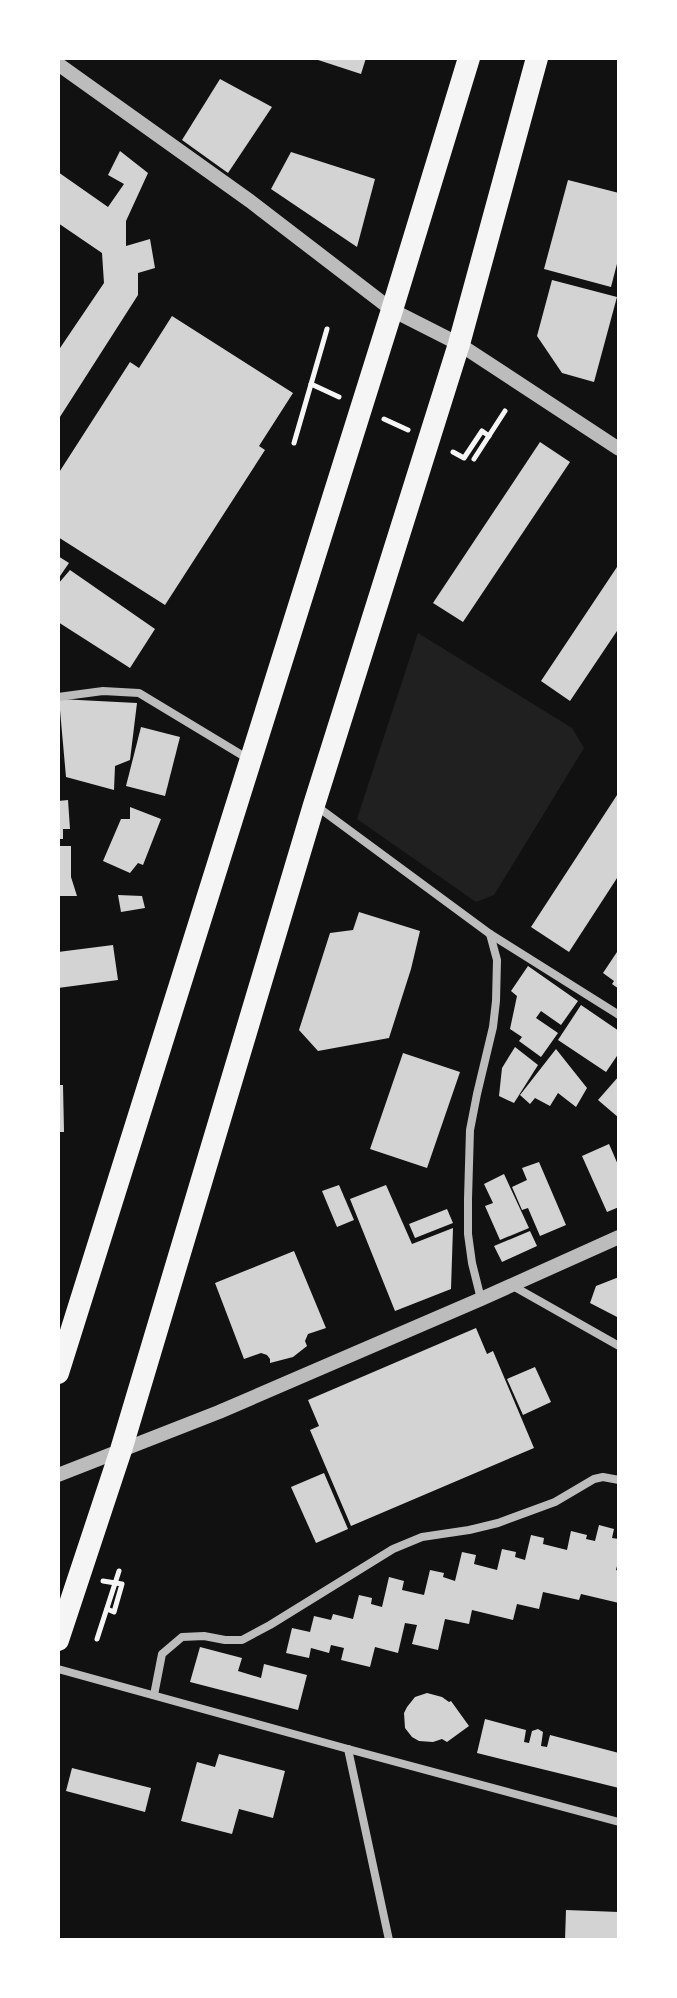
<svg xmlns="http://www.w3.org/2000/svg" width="677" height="1998" font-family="Commissioner,sans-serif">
	<rect width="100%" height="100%" fill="#111"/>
	<polygon fill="#202020" points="418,633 572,728 584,748 494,895 476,902 357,819"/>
	<g fill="#d3d3d3">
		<polygon points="312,58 366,58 361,74"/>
		<polygon points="220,79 272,107 228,173 182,140"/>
		<polygon points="120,151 148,173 126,221 126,246 150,239 155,268 138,273 138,295 58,420 58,351 104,283 102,253 58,223 58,172 108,207 124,184 108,175"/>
		<polygon points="291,152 375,179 357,247 271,189"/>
		<polygon points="568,180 619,193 619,256 611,287 544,269"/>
		<polygon points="552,280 617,297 594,382 562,373 537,336"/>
		<polygon points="172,316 293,393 259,446 265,450 165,605 58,537 58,474 130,362 139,368"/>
		<polygon points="540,442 570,462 463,622 433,603"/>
		<polygon points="58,556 69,563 58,579"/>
		<polygon points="619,564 619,628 570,701 541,681"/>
		<polygon points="70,570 155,629 130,668 58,622 58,584"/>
		<polygon points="59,699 137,703 130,760 115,766 114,790 66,777"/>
		<polygon points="141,727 180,737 165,796 126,786"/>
		<polygon points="619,792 619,875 569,952 531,927"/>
		<polygon points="68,800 70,829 63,829 63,839 58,839 58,801"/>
		<polygon points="130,807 161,819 143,865 138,863 130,873 103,861 121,819 130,819"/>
		<polygon points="58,846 71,846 71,877 77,896 58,896"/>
		<polygon points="118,895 142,896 145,908 121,912"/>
		<polygon points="359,912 420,931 411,969 389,1038 318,1051 299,1030 330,933 353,930"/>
		<polygon points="113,945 118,980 58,988 58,952"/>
		<polygon points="619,949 619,989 612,984 614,981 603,973"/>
		<polygon points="528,966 578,1001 561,1025 541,1011 536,1018 558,1033 541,1057 519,1041 522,1037 510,1029 517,996 511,991"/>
		<polygon points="581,1005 619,1031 619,1053 606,1072 558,1040"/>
		<polygon points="515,1047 538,1065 514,1103 499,1096 502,1068"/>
		<polygon points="556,1049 587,1088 576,1107 558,1093 550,1106 535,1098 530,1104 520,1095"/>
		<polygon points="403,1053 460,1072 427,1168 370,1149"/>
		<polygon points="619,1076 619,1118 598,1100"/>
		<polygon points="58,1085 63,1085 64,1132 58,1132"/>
		<polygon points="609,1144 619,1167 619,1207 607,1212 582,1156"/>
		<polygon points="539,1162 566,1225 540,1236 528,1208 522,1210 512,1187 527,1180 522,1168"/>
		<polygon points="504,1174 529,1228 500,1240 485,1206 493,1203 484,1184"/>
		<polygon points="339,1185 354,1220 337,1227 322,1191"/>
		<polygon points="386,1185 412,1244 453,1228 451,1289 395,1311 350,1199"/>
		<polygon points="447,1209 453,1223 415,1238 409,1224"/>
		<polygon points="530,1231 537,1246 502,1262 494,1246"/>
		<polygon points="294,1251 326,1328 308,1334 305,1341 307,1346 293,1357 270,1363 270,1359 267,1355 261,1353 244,1359 215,1283"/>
		<polygon points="619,1277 619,1318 590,1303 596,1286"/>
		<polygon points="476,1328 487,1354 493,1351 534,1448 351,1526 310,1430 319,1426 308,1400"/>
		<polygon points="535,1367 551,1402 523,1415 507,1379"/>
		<polygon points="324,1473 348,1529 316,1543 291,1487"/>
		<polygon points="599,1525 614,1529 612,1538 619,1539 619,1558 616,1570 619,1571 619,1603 581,1594 579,1600 543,1592 539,1609 517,1604 513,1620 472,1610 469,1624 445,1619 438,1650 412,1644 417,1625 405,1623 398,1653 375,1647 370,1667 341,1660 344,1648 331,1645 329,1653 311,1648 309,1658 286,1653 292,1628 310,1632 314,1616 331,1620 333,1614 353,1619 359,1595 372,1598 371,1604 382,1607 389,1577 404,1581 402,1590 424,1595 430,1570 444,1573 443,1577 455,1581 462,1552 476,1555 474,1564 497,1570 502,1549 516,1552 515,1557 525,1560 531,1535 544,1538 543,1544 567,1550 571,1531 587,1535 586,1539 595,1541"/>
		<polygon points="200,1647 242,1658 238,1671 261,1678 264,1664 307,1675 298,1710 190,1682"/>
		<polygon points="427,1693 442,1697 449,1702 451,1701 469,1726 447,1742 442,1739 433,1742 419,1741 412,1737 405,1728 404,1713 407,1707 415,1697"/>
		<polygon points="485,1719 526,1730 524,1742 529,1743 532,1731 538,1729 543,1732 541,1746 547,1747 550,1735 619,1753 619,1788 477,1753"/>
		<polygon points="219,1754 285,1771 273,1818 239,1809 232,1834 181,1821 197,1762 215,1767"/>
		<polygon points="72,1768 151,1788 145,1812 66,1791"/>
		<polygon points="566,1910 619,1912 619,1940 565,1940"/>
	</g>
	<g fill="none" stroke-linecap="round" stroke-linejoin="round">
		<g stroke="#f5f5f5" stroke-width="5">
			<polyline points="311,384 339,397"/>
			<polyline points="384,419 408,430"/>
			<polyline points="294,443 327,329"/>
			<polyline points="453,452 464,458 482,431 489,436"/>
			<polyline points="474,459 505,411"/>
			<polyline points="103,1581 122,1584 114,1612 107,1609"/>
			<polyline points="97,1639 119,1571"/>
		</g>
		<g stroke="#bcbcbc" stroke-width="8">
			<polyline points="58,697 103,691 139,693 250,760"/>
			<polyline points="315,805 490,934 619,1015"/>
			<polyline points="513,1286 619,1346"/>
			<polyline points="481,1299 472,1263 468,1234 468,1199 470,1130 477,1094 493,1027 496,1001 497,960 490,934"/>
			<polyline points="58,1669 348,1749 619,1822"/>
			<polyline points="154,1695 162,1654 182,1637 204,1636 225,1640 242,1640 270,1625 393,1549 422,1537 469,1530 498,1523 555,1502 594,1479 603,1477 619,1480"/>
			<polyline points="348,1749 389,1940"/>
		</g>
		<g stroke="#bcbcbc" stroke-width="14">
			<polyline points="58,64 250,201 392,310 459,344 619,449"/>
			<polyline points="58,1475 219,1412 481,1299 619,1237"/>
		</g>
		<g stroke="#f5f5f5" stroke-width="22">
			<polyline points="58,1373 392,310 469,58"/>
			<polyline points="58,1640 121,1450 314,805 459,344 537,58"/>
		</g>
	</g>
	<rect width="677" height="1998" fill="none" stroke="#ffffff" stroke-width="120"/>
</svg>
